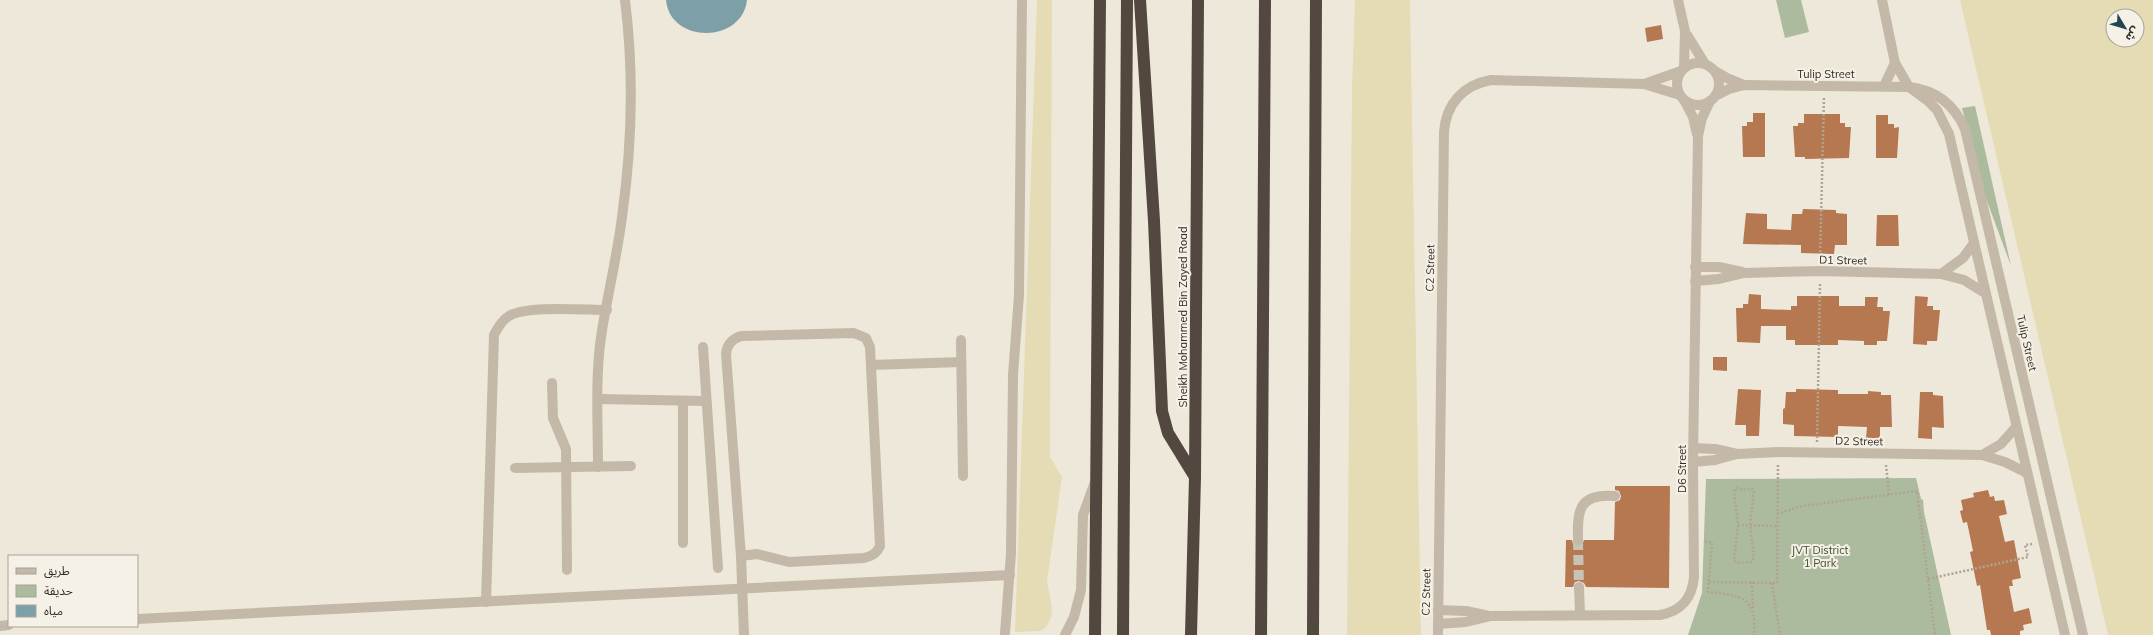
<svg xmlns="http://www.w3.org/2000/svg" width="2153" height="635" font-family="Mulish,'Noto Sans Arabic',sans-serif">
	<rect width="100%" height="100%" fill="#eee8db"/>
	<g fill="#acbb9d">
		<polygon points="1776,0 1801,0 1809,32 1785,38"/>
		<polygon points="1975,106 2011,266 1984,193 1962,108"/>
		<polygon points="1916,478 1921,499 1923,500 1924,512 1951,635 1688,635 1702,593 1706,479"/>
	</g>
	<g fill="#e5dcb5" fill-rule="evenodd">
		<polygon points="1037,0 1052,0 1050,457 1062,477 1047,581 1052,607 1051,618 1046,627 1041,631 1015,632"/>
		<polygon points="1355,0 1410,0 1421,635 1347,635 1352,88"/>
		<path d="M1960,0H2153V635H2108ZM2113,16H2137V40H2113Z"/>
	</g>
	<path fill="#7d9fa7" d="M666,0H747C742,44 670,44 666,0Z"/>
	<g fill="#b67851">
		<polygon points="1661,25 1663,39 1647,42 1645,28"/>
		<polygon points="1753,113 1765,113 1765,157 1743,157 1742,126 1747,126 1747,122 1753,122"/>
		<polygon points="1804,114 1840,114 1840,123 1845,123 1845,127 1851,127 1849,158 1805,159 1805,157 1795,157 1793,126 1798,126 1798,123 1804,123"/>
		<polygon points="1876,115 1888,115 1888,124 1894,124 1894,128 1899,127 1897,158 1876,158"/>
		<polygon points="1803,209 1836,210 1836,213 1847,214 1847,245 1835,245 1834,254 1801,253 1801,245 1743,244 1746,213 1767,214 1767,229 1791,230 1792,214 1802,214"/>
		<polygon points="1877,215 1898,215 1899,246 1876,246"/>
		<polygon points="1749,294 1761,295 1761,309 1791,310 1791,306 1797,306 1797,296 1839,296 1839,306 1865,306 1865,297 1878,297 1877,307 1883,307 1883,311 1890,311 1887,341 1877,341 1877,345 1864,345 1864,341 1838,340 1838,345 1795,345 1795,340 1786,340 1786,326 1761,326 1760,343 1737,342 1736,308 1743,308 1743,304 1748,304"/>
		<polygon points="1915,296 1928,297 1927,306 1933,306 1933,310 1940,310 1937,341 1927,341 1927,345 1913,344"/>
		<polygon points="1713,357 1727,357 1727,371 1713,370"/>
		<polygon points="1738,389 1761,390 1759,436 1746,436 1746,425 1735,425"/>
		<polygon points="1796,389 1838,390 1838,394 1868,394 1868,391 1881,392 1881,395 1891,395 1892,427 1880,427 1880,438 1866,438 1867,427 1838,426 1838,437 1794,436 1794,425 1783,424 1783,409 1785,408 1786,392 1796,392"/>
		<polygon points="1920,392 1933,392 1933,395 1943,396 1944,428 1932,427 1932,439 1918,438"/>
		<polygon points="1615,486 1670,486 1669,588 1586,587 1584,583 1579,581 1575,582 1573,587 1565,587 1566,540 1572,540 1573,544 1578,546 1582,545 1584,540 1614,540 1615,502 1620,500 1621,496 1619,491 1615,490"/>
		<polygon points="1988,490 1990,497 1994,496 1995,501 2004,500 2007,514 1999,516 2005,542 2014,540 2021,578 2012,580 2013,586 2009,586 2014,612 2029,608 2032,623 2023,625 2024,630 2020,631 2020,635 1991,635 1990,630 1987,630 1980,585 1977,586 1970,552 1973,551 1967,522 1963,523 1960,511 1963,510 1961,500 1974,497 1973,493"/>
	</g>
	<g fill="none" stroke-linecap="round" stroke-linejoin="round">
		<polyline stroke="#c8c2b7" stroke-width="10" stroke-dasharray="10 5" stroke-linecap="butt" points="1578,540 1579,587"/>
		<g stroke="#b0a393" stroke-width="2.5" stroke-dasharray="2 2" stroke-linecap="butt">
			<polyline points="1820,260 1824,97"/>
			<polyline points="1817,442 1820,283"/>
			<polyline points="1886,465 1889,495"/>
			<polygon points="1736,488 1743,490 1751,488 1754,490 1750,525 1754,558 1751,562 1737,563 1734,560 1738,525 1734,492"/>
			<polyline points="1777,514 1802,506 1917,491 1935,635"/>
			<polyline points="1738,525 1777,526"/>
			<path d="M1705,542H1712L1708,592C1741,595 1757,597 1754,635"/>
			<polyline points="1928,579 2028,557 2025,545 2032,544"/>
			<polyline points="1709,582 1777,583 1778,464"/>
			<polyline points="1752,582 1753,609"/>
			<polyline points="1772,583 1780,635"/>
		</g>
		<g stroke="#c4b9a8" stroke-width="10">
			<polyline points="1678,0 1685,31 1684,68"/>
			<polyline points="1882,0 1895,63 1909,87 1928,101 1937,110 1949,134 2065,635"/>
			<polyline points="1687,35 1705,64"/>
			<circle cx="1698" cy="84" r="21"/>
			<polyline points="1715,71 1729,79 1744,85"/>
			<polyline points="1647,83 1681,71"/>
			<polyline points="1884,86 1895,63"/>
			<path d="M1715,96L1729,89L1744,85L1909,87C1936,90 1954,104 1965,129L2083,635"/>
			<polyline points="1684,100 1693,117 1697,134"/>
			<polyline points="1695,267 1719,267 1742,272"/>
			<polyline points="1941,274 1963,258 1974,243"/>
			<polyline points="1695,281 1719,279 1744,273 1820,271 1941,274 1964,280 1985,293"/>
			<path d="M854,333L866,338L870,347L880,546C876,554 872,556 864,558L789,562L757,554L741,556L726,354C727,344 732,339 741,336Z"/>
			<polyline points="961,340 963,476"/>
			<polyline points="703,347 718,568"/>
			<polyline points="871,365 961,362"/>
			<polyline points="552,383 553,418 566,449 567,570"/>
			<polyline points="598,399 706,401"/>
			<polyline points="683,401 683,543"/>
			<polyline points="1694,448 1715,449 1737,454"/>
			<polyline points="1982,455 2001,444 2016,427"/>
			<polyline points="1693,462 1715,460 1737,454 1778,452 1982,455 2005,462 2027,473"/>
			<path d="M598,467C598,424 595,379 601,337C607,297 617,257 622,217C632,146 634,72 625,0"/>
			<polyline points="515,468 631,466"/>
			<path d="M1578,540C1577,510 1579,493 1615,496"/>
			<polyline points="741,556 744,635"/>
			<polyline points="1579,587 1580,614"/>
			<path d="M486,602L494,335C498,327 502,320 509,316C526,305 585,310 607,310"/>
			<polyline points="1438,610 1466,611 1489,616"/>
			<polyline points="137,619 1010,575"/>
			<path d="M1438,624L1466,622L1491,616L1660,615C1681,611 1692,599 1694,577L1693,462L1698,136L1702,118L1710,101"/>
			<polyline points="0,626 9,625"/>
			<polyline points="1005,633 1011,553 1013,375 1019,295 1022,0"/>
			<polyline points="1065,635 1074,617 1081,590 1083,515 1095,482"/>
			<path d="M1438,635L1444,132C1446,104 1463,85 1491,80L1644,84L1680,95"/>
		</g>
		<g stroke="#52483f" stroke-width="12">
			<polyline points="1140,0 1154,221 1162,411 1168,433 1195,477"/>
			<polyline points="1095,635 1100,0"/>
			<polyline points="1123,635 1127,0"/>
			<polyline points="1191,635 1195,477 1198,0"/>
			<polyline points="1261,635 1265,0"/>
			<polyline points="1313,635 1316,0"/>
		</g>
	</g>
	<g text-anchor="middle" stroke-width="4" stroke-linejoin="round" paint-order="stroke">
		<g font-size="11" fill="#322c27" stroke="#f6f1e6">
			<text x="1826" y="78">Tulip Street</text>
			<text transform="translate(1843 260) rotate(1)" y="4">D1 Street</text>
			<text transform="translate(1430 268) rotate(-89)" y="4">C2 Street</text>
			<text transform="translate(1183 317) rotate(-90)" y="4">Sheikh Mohammed Bin Zayed Road</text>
			<text transform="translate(2027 343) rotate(77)" y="4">Tulip Street</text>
			<text transform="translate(1859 441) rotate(1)" y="4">D2 Street</text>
			<text transform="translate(1682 469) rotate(-90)" y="4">D6 Street</text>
			<text transform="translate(1426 592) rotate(-89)" y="4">C2 Street</text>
		</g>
		<g font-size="11" fill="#3d4d2e" stroke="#f6f1e6">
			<text x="1820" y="554">JVT District<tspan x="1820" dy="13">1 Park</tspan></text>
		</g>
	</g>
	<rect x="8" y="555" width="130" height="72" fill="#f6f1e6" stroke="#a8a29a"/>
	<rect x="16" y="568" width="20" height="6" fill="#c4b9a8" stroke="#a8a29a"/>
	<text x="44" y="575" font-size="12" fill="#322c27">طريق</text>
	<rect x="16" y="585" width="20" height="12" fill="#acbb9d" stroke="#a8a29a"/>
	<text x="44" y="595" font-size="12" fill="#322c27">حديقة</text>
	<rect x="16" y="605" width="20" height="12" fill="#7d9fa7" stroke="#a8a29a"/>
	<text x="44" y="615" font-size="12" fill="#322c27">مياه</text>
	<g transform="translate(2125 28) rotate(128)"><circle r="19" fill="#f6f1e6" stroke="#a8a29a"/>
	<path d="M0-3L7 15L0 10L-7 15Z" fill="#22454e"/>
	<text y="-6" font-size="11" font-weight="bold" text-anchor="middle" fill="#322c27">ش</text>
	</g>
</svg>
